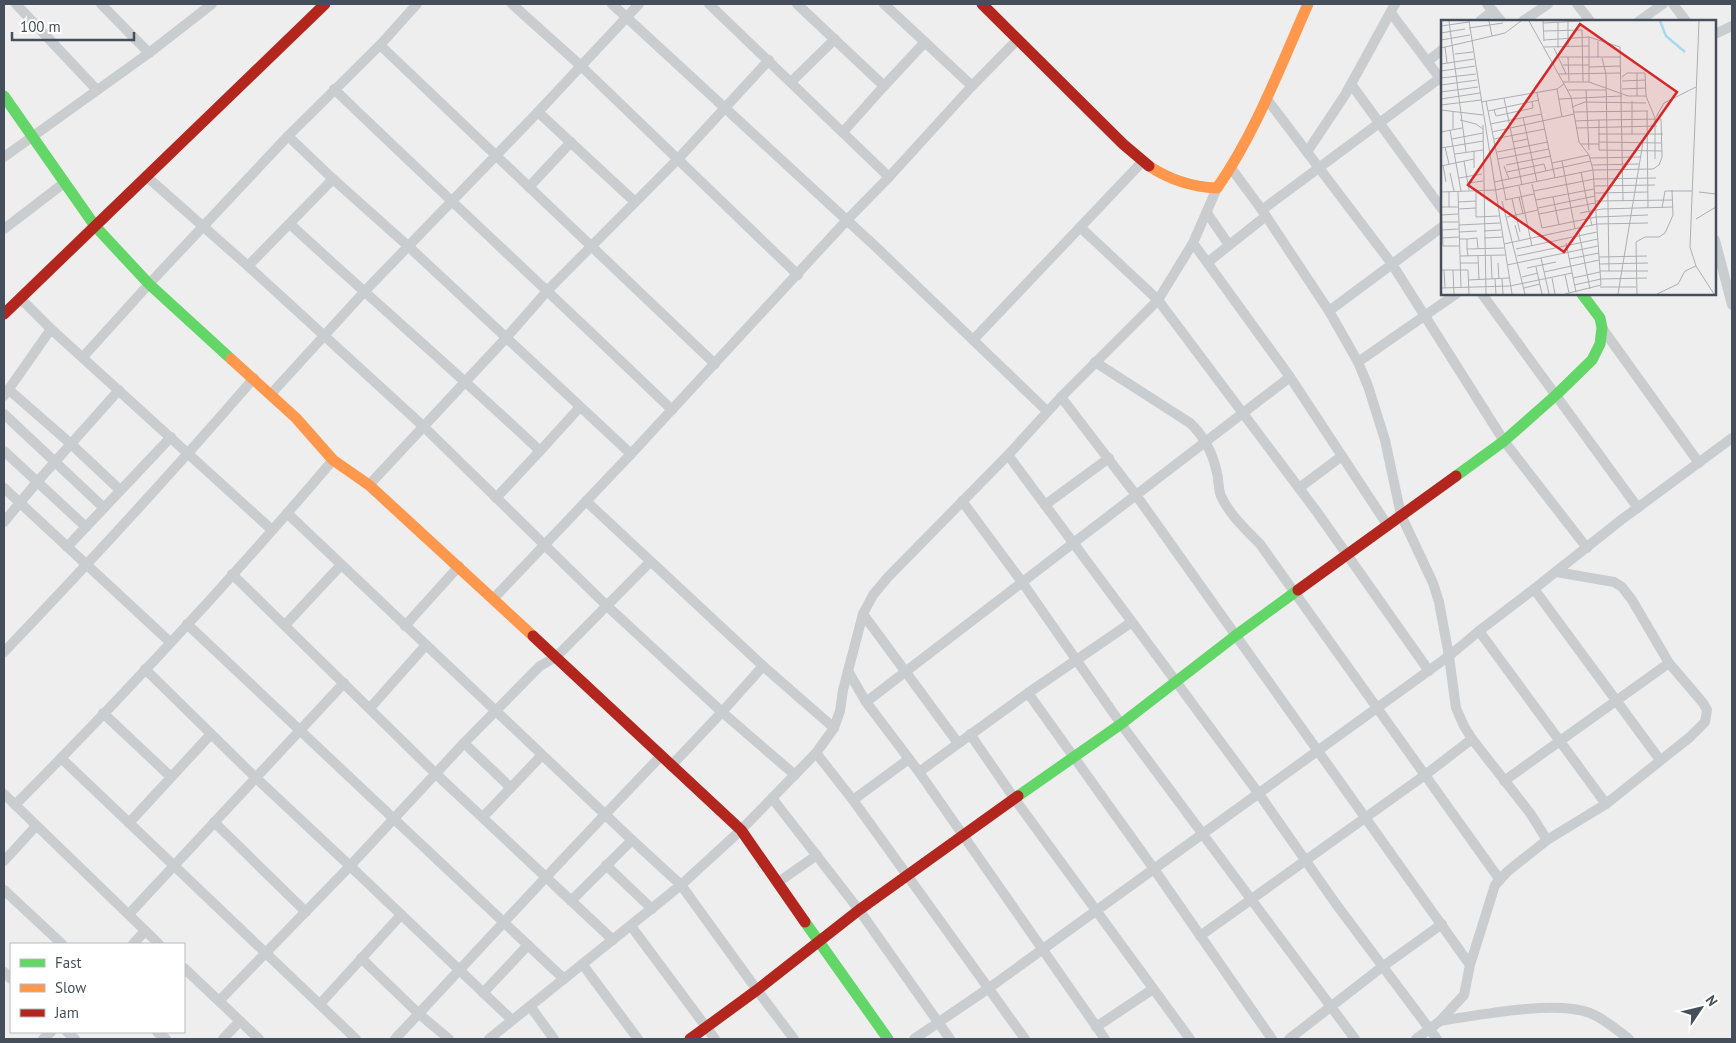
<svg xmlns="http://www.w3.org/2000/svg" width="1736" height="1043" font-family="'PT Sans',sans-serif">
	<rect width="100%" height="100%" fill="#efeeee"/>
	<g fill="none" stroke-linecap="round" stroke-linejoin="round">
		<g stroke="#cacdcf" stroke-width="10">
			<polyline points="16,4 97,90"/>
			<polyline points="101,4 149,53"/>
			<polyline points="512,4 581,66 798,275"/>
			<polyline points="612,4 876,247 1047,411"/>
			<polyline points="709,4 889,177"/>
			<polyline points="797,4 884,86 925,42"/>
			<polyline points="884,4 972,86"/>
			<polyline points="1487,4 1501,21"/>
			<polyline points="1577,4 1590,21"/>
			<polyline points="1673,4 1686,21"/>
			<polyline points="1391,13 1442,81"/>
			<polyline points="1480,21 1493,11"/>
			<polyline points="1523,21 1548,4"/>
			<polyline points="1639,21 1663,4"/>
			<polyline points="1715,34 1732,26"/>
			<polyline points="380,45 715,364"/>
			<polyline points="1428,61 1442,50"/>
			<polyline points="791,82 835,39"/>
			<polyline points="1351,84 1442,209"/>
			<path d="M334,89C446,197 560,302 672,410"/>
			<polyline points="1266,98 1392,264 1504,441 1587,548"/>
			<polyline points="538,112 635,202"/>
			<polyline points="843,132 884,86"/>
			<polyline points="1307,152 1345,95 1395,4"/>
			<polyline points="4,157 149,53 212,4"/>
			<polyline points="1231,168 1262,210 1329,311 1358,362 1368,386 1385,440 1401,515 1433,583 1439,602 1449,656 1456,708 1464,726 1472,739 1530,813 1547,840 1508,871 1495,885 1470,965 1464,995 1440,1021 1416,1039"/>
			<polyline points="146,176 248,266 333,179 288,136"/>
			<polyline points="333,179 408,246 631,454"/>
			<polyline points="529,187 571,142"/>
			<polyline points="1262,210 1440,78"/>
			<polyline points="1207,213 1229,245"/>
			<path d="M290,224C372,300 458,373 540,451L496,498"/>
			<polyline points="1080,227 1158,300 1317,512 1429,671"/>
			<polyline points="4,229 64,183"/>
			<polyline points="1715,240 1732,305"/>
			<polyline points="1193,243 1290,377 1388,526"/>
			<polyline points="1208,262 1266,216"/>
			<polyline points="248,266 423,426 606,605 722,712 795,775"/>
			<polyline points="1482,294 1638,508"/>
			<polyline points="20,298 51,329 272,530"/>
			<polyline points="1329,311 1442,227"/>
			<polyline points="1602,328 1699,463"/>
			<polyline points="973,340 1143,161"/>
			<polyline points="83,357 149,284 288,136 380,45 417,4"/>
			<path d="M1095,362L1190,423C1204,436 1213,454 1217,473C1219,480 1218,489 1221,496C1229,514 1246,530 1260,544L1500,880"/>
			<polyline points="1358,362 1456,294"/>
			<polyline points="8,389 71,444 120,490"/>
			<polyline points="271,394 364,292 538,112 639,4"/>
			<polyline points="4,396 51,329"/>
			<polyline points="1061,397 1136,495 1470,965"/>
			<polyline points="4,414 104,508"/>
			<polyline points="4,451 86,527"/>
			<polyline points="540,451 580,407"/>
			<polyline points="1008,455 1132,622"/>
			<polyline points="369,485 506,338 548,290 678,159 769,60"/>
			<polyline points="4,488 170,642"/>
			<polyline points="1299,488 1342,456"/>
			<polyline points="586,501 763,666 834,728"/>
			<polyline points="962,501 1022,582 1121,724 1355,1039"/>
			<polyline points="1045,505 1109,458"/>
			<polyline points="287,513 632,840 681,885 757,990 794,1039"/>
			<polyline points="4,522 37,482 119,390"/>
			<polyline points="67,547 171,437"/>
			<polyline points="232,574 436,774 613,940"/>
			<polyline points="1534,589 1660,760"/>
			<polyline points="494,598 631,454 847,220 889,177 972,86 1017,40"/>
			<polyline points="863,614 958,743"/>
			<polyline points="187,624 564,979"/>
			<polyline points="285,625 341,565"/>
			<polyline points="405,626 459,566"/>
			<polyline points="1479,631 1606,804"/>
			<path d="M4,652C89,563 173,472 254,378"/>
			<polyline points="145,669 255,777 350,866 512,1020"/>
			<polyline points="848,671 866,702 919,772"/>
			<polyline points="1028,693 1154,869 1272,1039"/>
			<polyline points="866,702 1290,377"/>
			<polyline points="370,708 426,645"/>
			<polyline points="103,713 171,777"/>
			<polyline points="970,734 1014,798 1190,1039"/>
			<polyline points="464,743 511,788"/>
			<polyline points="816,753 853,800 1025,1039"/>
			<polyline points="61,758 356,1039"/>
			<polyline points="671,766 722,712 763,666"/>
			<polyline points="1504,781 1669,663"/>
			<polyline points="4,794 159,944"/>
			<polyline points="772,798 859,910 950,1039"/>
			<polyline points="853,800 909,759"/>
			<path d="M15,805C125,694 232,579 333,460"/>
			<polyline points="483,817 542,755"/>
			<polyline points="214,822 306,912"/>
			<polyline points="129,823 211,734"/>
			<polyline points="1547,840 1606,804 1690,737 1705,722 1707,710 1703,703 1669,663 1632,600 1622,587 1614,582 1556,572"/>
			<polyline points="4,861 36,826"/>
			<polyline points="606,865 652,909"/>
			<polyline points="777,883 817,855"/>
			<polyline points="4,890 62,944"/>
			<polyline points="571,901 632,840"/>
			<polyline points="129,914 344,683"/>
			<polyline points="631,926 715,1039"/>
			<polyline points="1200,936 1425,775 1472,739"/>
			<polyline points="133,944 145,931"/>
			<polyline points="361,958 419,1014 449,1039"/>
			<polyline points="583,965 638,1039"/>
			<polyline points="184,968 259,1039"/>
			<polyline points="4,972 11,979"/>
			<polyline points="483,993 528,945"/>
			<polyline points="219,1001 350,866 464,743 533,673 540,666 556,657 650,562"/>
			<polyline points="320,1004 401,915"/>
			<polyline points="530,1006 554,1039"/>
			<path d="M1440,1021C1479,1015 1554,1000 1590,1013C1605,1019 1617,1030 1629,1039"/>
			<polyline points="1096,1027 1153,989"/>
			<polyline points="67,1032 75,1039"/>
			<polyline points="157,1032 166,1039"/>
			<polyline points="43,1039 51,1032"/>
			<polyline points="223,1039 240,1021"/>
			<path d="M395,1039C483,945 571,849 661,756"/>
			<polyline points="489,1039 681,885 741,830 816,753 834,728 840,711 843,690 863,614 873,595 888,577 1008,455 1061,397 1158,300 1193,243 1217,188"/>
			<polyline points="914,1039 989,988 1449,656 1479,631 1534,589 1621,520 1732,438"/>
			<polyline points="1105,1039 919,772 1028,693 1132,622 1259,794 1336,904 1437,1039"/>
			<polyline points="1289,1039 1382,967 1442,924"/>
		</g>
		<g stroke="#63d668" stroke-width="11">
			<polyline points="4,96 95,226 149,284 231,359"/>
			<polyline points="1456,476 1504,441 1556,395 1592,360 1600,344 1602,328 1600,318 1582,294"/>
			<polyline points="1018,796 1121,724 1235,636 1298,590"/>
			<polyline points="805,922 888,1039"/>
		</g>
		<g stroke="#ff974d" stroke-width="11">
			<path d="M1149,166C1170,180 1192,187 1217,188C1255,134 1281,65 1308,4"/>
			<polyline points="231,359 296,418 333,460 369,485 533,636"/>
		</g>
		<g stroke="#b3261e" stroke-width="11">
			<polyline points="982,4 1123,144 1149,166"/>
			<polyline points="4,314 325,4"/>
			<polyline points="1298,590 1456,476"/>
			<polyline points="533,636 741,830 805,922"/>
			<polyline points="690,1039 757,990 859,910 1018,796"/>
		</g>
	</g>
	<g transform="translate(1441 20)">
		<rect width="275" height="275" fill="#efeeee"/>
		<path fill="none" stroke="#a5daef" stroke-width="2.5" d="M219,1L225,16L244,32"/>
		<path fill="none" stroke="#abaeb3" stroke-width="1" d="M8,1L25,132M28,1L71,274M48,1L51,16M102,1L103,21M127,1V27M258,1L249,227L255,246L273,274M117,2V28M102,3L141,1M0,6L28,2M28,8L62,3M103,11L141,10L142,62M0,13L24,9M0,20L29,15M103,20L148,17L179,27L182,181M157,21V37M4,27L6,43M103,27L148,26M0,28L64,13L80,1M113,28L125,54M14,34L32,32M118,37H180M127,37L128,61M161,38L165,54L168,251M0,44L33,39M122,45H148M148,47L180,46M0,51L34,46M196,53V76M118,54L180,53M181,57L186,53H204L205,76M0,58L35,54M181,61L205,60M122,62H148L187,76H205L214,98V139M148,62V17M123,64L130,77L138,122L148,135L152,150L160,265L124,274M0,65L36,60M116,69L121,97M181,69L205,68M126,70H165M145,70L148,130M0,72L37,67M96,73L114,158M63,78L81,165M0,79L39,73M118,79L181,76M45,81L65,180M191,81V114M40,82L116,69L123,64L88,1M0,85L40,80M131,87L144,82L205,83M0,90L42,95M53,90L55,96L92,88L91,82M47,91L98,80M206,91L207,188M12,92V109M132,92L207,91M82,97L96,162M215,97L223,83L255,67M19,100L35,104L42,109M134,101L158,100M49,104L101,94M42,105L45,274M135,108L216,106M9,110L20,171M0,112L21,108M51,112L133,94M157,114H222M11,119L42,113M53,119L104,109M72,122L87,119M158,122L220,123M140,124H158M4,127L8,144M0,128L42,121M33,131V148M56,132L107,122M14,134L42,130M149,138L200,137M57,139L108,129M23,141L28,170M121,141L134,209M111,143L148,135M2,145L5,162M65,145L110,136M151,145L198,144M0,146L33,139M66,152L103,144L105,151M140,152L151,206M9,153L13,171M18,158L41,154M68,159L150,141M53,162L68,159L63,146M27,163L42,161M91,164L101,208M78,166L91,226M153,166L214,165M35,170V197L58,196M8,171V187M17,171L20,268M93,171L153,159L215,158M0,172L54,170L152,150L212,149L218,145L221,137L220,99L158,100V130L221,131M258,172L275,174M154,173L207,172M78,177L82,194M112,177L118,205M71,179L79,212M64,180L93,174M95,180L153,169M61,181L84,274M154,181L232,180M17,182L35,181M0,183L2,226M0,187H17M97,188L154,176M221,188L224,171H251M17,189L35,188M139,193L161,189L232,187M98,194L154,183M0,195L17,194M66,197L97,190M255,199L275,187M0,202H18M18,205L59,203M74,205L78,220M101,208L155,197L207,195M0,210L18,209M43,211L60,210M18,212L36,211M138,213L149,269M0,218L18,217M43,218L62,217M18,219H26V229M26,219L36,218L37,229M125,223L135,272M63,224L156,204L207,203M2,226H19M75,229L156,212M19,236L64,235M27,236L26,229L63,228M37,236L38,260M50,236L51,259M76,236L157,219M158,237L206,236M100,238L108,274M128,239L158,233M19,243H37M57,243L58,259M159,244L207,243M66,245L157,226M95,247L101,274M86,248L115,242M0,250H27L28,274M3,250L4,268M12,250L13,274M159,251H207M103,252L158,240M124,255L128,273M81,257L97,253M111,258L114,274M132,258L159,252M54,259L55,274M61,259L62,274M27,260L68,258M133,265L160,259L206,258M159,267H195M0,268L69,266L131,253M83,268L99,264M177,274L202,122M196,274L195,222L204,217H218L224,213L232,195L231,170M216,274L237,264L244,251L255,246"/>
		<path fill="#d62828" fill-opacity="0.15" stroke="#d62828" stroke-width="2.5" d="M139,4L236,72L123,232L27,165Z"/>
		<rect width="275" height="275" fill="none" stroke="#454f5b" stroke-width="2.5"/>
	</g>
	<rect width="1736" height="1043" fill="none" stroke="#454f5b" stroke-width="10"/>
	<rect x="10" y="943" width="175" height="90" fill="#ffffff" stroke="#b5b9bd"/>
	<rect x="20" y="959" width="25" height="8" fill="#63d668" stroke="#b5b9bd"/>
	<text x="55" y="968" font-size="15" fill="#454f5b">Fast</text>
	<rect x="20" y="984" width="25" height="8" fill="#ff974d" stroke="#b5b9bd"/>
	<text x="55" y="993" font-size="15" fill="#454f5b">Slow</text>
	<rect x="20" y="1009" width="25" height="8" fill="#b3261e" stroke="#b5b9bd"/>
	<text x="55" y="1018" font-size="15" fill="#454f5b">Jam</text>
	<g transform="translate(1701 1008) rotate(55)" stroke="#ffffff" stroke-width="4" paint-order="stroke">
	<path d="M0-4L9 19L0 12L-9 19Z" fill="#454f5b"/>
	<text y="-8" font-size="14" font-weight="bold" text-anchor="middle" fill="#454f5b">N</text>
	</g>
	<path d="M12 32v8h122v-8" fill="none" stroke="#454f5b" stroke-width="2.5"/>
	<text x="20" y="32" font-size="15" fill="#454f5b" stroke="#ffffff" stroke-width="4" paint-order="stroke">100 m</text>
</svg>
